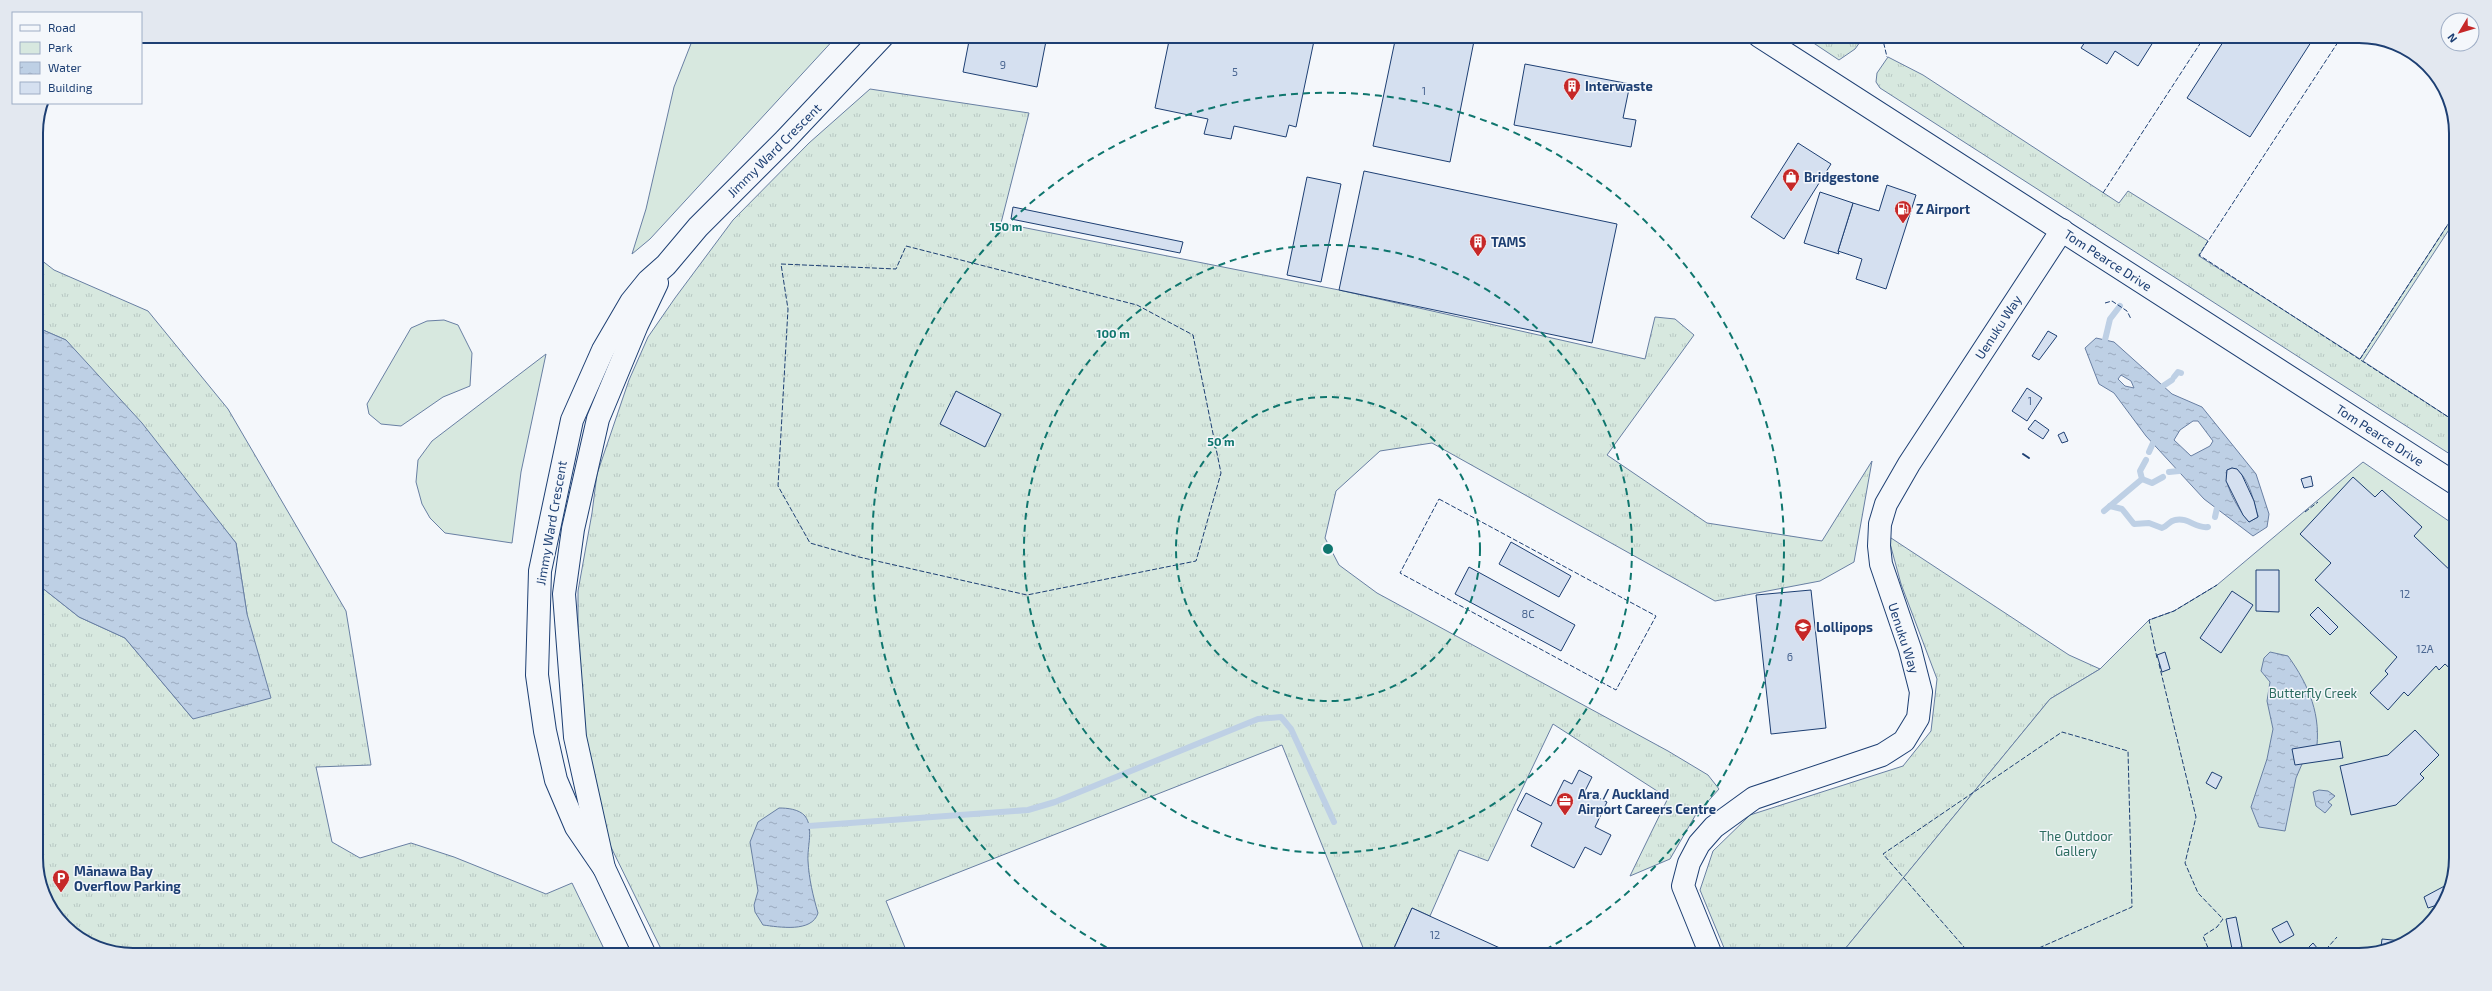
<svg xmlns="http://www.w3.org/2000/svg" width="2492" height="991" font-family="'Exo 2',sans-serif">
	<defs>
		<pattern id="grass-tufts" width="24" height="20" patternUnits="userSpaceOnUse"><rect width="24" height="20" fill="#d7e8df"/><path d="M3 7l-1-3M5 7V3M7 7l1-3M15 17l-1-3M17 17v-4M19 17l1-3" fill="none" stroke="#b8c8c3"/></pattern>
		<pattern id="water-ripples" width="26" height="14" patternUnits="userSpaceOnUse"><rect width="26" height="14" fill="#bed0e5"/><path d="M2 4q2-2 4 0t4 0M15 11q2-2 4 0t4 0" fill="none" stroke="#9aaabe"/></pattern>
	</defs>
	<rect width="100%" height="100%" fill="#f4f7fb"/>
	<g fill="url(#grass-tufts)" stroke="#687fa3">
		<polygon points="1803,36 1851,36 1860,42 1855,49 1839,60"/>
		<polygon points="1888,57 1923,75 2119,203 2128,191 2208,241 2199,256 2360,359 2456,212 2456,219 2363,361 2456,422 2456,458 1880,88 1876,82 1877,73"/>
		<polygon points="870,89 1029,113 1001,223 1339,290 1645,359 1655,317 1675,319 1694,335 1607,455 1707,523 1822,541 1872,461 1854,562 1820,581 1715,601 1432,443 1380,451 1336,491 1325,538 1339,565 1377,593 1668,751 1708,775 1719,789 1695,816 1670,859 1630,876 1668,798 1553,724 1488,861 1459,850 1430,916 1412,908 1391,955 1366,955 1282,745 886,901 908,955 664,955 607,839 578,702 578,591 592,513 597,474 629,380 648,337 675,298 733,220 809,143"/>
		<polygon points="36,256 54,270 148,311 228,409 346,611 371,765 316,767 332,842 360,858 411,843 454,857 546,894 572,883 607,955 134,955 102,950 56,917 36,864 36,583 79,617 125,638 193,719 247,614 236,543 66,340 36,327"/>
		<polygon points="1888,536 2069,655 2100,669 2050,699 1840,955 1727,955 1700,890 1713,851 1750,815 1903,766 1931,731 1937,679 1901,584"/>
	</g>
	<g fill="#d7e8df" stroke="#687fa3">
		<polygon points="694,36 837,36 650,239 632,254 646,209 674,87"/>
		<polygon points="444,320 458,325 472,353 470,386 443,397 401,426 381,424 369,414 367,404 411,328 427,321"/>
		<polygon points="546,354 521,472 512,543 445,533 430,518 422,504 416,482 418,460 432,441"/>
		<polygon points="2363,462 2456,526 2456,857 2451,889 2436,917 2413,938 2359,955 1840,955 2050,699 2100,669 2149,620 2174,611 2217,585"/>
	</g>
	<g fill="url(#water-ripples)" stroke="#687fa3" fill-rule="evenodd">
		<polygon points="36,327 66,340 142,423 236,543 247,614 271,698 193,719 125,638 79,617 36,583"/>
		<path d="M2096,338L2114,342L2172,394L2202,407L2256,474L2269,514L2267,527L2253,536L2204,499L2146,436L2114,393L2099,384L2085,348ZM2121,375L2131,381L2134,388L2125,386L2118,379ZM2193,421H2198L2213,441L2210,446L2191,456L2174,440L2180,430ZM2232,468C2248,472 2254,502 2258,517L2249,522C2239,510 2223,485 2227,470Z"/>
		<path d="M2270,652L2288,656C2309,685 2322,716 2316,753L2302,764L2296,778L2285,831L2259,827L2251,807L2267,759L2273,729L2267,701L2270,682L2261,671L2264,658Z"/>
		<polygon points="2319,790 2328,791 2335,796 2328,802 2332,805 2325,813 2316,806 2313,792"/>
		<path d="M779,808C787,808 799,809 805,816C814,828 807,847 808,861C809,879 813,896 818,913C812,933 779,927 763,925L755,912L754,905L758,891L750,842L758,822Z"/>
	</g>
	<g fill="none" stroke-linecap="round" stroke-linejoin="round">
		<g stroke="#bed0e5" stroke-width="6">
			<polyline points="2105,340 2110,319 2120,306"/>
			<polyline points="2174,377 2178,372 2181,373"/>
			<polyline points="2163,386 2172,380"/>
			<polyline points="2149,452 2153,443"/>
			<polyline points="2169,472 2179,471"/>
			<polyline points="2142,479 2152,483 2163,477"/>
			<path d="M2110,506L2122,509L2134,524L2149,523L2162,528C2168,526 2169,521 2175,520C2189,517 2195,529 2208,527"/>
			<polyline points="2104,511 2142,479 2140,471 2146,460"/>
			<polyline points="2215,517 2217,508"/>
			<polyline points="809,826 1028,810 1055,802 1258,719 1281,717 1291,729 1334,822"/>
		</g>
	</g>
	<g fill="#d5e0f0" stroke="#1d3f73">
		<polygon points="970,36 997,36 1014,39 1014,36 1047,36 1037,87 963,72"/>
		<polygon points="1170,36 1315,36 1296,127 1289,125 1286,137 1234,126 1231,139 1204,134 1208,119 1155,108"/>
		<polygon points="1396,36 1475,36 1450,162 1373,146"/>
		<polygon points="2089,36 2157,36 2138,66 2115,51 2107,64 2081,48"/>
		<polygon points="2227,36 2315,36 2250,137 2187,98"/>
		<polygon points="1525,64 1630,84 1623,118 1636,120 1631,147 1514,125"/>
		<polygon points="1798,143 1831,164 1784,239 1751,217"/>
		<polygon points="1364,171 1617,224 1592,343 1339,290"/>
		<polygon points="1307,177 1341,184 1321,282 1287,275"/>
		<polygon points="1887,185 1916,195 1886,289 1856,279 1862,259 1838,251 1853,203 1879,211"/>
		<polygon points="1820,192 1853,203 1838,251 1839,254 1804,243"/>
		<polygon points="1013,207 1183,242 1180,253 1011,219"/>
		<polygon points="2048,331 2057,336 2039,360 2032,356"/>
		<polygon points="2027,388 2042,398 2027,421 2012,411"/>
		<polygon points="956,391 1001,414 985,447 940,424"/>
		<polygon points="2035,420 2049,430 2043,439 2028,429"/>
		<polygon points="2064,432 2068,441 2062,443 2058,435"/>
		<polygon points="2232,468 2237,469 2242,475 2254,501 2258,517 2249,522 2243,515 2226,481 2227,470"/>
		<polygon points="2311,476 2313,486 2304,488 2301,479"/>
		<polygon points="2353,477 2375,497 2382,490 2422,527 2414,536 2454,574 2452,576 2456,580 2456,674 2445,664 2439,670 2436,666 2408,696 2404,692 2388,710 2370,693 2388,674 2385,671 2397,657 2315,580 2331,563 2300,534"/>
		<polygon points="1511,542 1571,576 1559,597 1499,564"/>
		<polygon points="1469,567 1575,625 1561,651 1455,594"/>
		<polygon points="2256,570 2279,570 2279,612 2256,611"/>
		<polygon points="1811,590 1826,728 1771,734 1756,595"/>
		<polygon points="2232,591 2253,605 2221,653 2200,638"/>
		<polygon points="2318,607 2338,627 2330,635 2310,615"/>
		<polygon points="2165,652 2170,669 2162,672 2157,655"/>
		<polygon points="2415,730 2439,755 2420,774 2424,778 2396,805 2351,815 2340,766 2388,755"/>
		<polygon points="2340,741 2343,758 2295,765 2292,749"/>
		<polygon points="1579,770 1592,777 1585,791 1607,802 1595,827 1611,835 1601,855 1585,847 1574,868 1531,846 1542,823 1517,810 1526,793 1551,806 1564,780 1572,784"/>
		<polygon points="2212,772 2222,777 2216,789 2206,783"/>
		<polygon points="2452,882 2443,903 2428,908 2424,897"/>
		<polygon points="1412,908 1513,954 1513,955 1391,955"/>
		<polygon points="2236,917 2242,947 2232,949 2226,919"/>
		<polygon points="2287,921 2294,935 2280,943 2272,929"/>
		<polygon points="2382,939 2403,941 2383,947 2381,947"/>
		<polygon points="2313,943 2318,949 2312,955 2301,955"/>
	</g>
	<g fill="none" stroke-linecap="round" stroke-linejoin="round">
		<g stroke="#1d3f73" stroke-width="24">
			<g id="minor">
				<polyline points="604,868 576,827 556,780 545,731 537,675 540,571 572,420 603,350 631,302 648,281 666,265 698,227 785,140 883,36"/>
				<polyline points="645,955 604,868 575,737 564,594 573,529 598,419 637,325 657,283"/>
				<polyline points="1711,955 1683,886 1689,863 1699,844 1714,827 1754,798 1882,755 1904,741 1918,718 1921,692 1910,649 1881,564 1879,546 1880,524 1886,504 1909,464 2062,230"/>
			</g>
		</g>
		<g stroke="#1d3f73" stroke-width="24">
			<polyline id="major" points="1759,36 2456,484"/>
		</g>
		<use href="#minor" stroke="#f4f7fb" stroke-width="22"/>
		<use href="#major" stroke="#f4f7fb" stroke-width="22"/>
		<g stroke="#1d3f73" stroke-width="1" stroke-dasharray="5 2" stroke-linecap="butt">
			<polyline points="1882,36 1887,57"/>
			<polyline points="2342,36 2199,255 2456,422"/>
			<polyline points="2103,193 2205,36"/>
			<polygon points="906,246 1137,305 1193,335 1221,473 1196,561 1027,595 859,557 810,543 778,486 788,309 781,264 896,269"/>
			<polyline points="2105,303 2112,301 2127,311 2131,319"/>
			<polyline points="2360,359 2456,212"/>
			<polygon points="1439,499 1656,616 1616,690 1400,573"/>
			<polyline points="2305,512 2318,502"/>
			<polyline points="2157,658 2149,620 2174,611 2217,585"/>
			<polyline points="2159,664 2196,817 2185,863 2198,893 2223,919 2217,927 2203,936 2211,955"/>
			<polyline points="1971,955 1883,854 2062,732 2128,751 2132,907 2023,955"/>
			<polyline points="2321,955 2337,937"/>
		</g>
		<polyline stroke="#1d3f73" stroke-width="2" points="2023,454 2029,458"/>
	</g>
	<g fill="none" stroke="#0f766e" stroke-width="2" stroke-dasharray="7 5">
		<circle cx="1328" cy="549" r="152"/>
		<circle cx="1328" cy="549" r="304"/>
		<path d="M1117 953A456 456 0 1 1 1539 953"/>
	</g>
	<defs>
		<g id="building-pin" transform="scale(0.9)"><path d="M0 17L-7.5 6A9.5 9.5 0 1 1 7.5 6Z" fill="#c62828" stroke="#f4f7fb"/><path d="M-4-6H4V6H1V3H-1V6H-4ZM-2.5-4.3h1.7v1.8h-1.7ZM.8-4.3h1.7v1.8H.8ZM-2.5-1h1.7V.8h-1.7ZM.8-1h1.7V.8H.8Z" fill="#fff"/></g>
		<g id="shop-pin" transform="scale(0.9)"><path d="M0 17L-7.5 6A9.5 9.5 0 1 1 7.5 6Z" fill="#c62828" stroke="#f4f7fb"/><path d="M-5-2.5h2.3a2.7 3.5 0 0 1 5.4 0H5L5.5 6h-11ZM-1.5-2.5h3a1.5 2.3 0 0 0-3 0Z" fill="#fff"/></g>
		<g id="fuel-pin" transform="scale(0.9)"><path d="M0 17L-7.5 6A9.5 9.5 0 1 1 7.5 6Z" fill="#c62828" stroke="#f4f7fb"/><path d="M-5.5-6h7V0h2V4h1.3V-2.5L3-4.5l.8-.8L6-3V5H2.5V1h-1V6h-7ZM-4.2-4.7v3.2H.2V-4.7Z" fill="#fff"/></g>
		<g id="school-pin" transform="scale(0.9)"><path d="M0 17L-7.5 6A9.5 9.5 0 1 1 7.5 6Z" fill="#c62828" stroke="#f4f7fb"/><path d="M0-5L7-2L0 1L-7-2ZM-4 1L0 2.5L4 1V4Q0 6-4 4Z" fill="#fff"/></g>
		<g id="office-pin" transform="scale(0.9)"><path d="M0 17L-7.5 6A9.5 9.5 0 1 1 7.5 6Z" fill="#c62828" stroke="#f4f7fb"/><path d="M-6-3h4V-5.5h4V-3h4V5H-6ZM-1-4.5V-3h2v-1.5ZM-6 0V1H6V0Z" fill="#fff"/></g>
		<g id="parking-pin" transform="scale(0.9)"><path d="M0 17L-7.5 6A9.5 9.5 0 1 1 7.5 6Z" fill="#c62828" stroke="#f4f7fb"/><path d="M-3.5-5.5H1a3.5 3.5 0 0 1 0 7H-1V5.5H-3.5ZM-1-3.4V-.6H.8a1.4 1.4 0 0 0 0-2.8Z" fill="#fff"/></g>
	</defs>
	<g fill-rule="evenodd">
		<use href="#building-pin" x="1572" y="86"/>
		<use href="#shop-pin" x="1791" y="177"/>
		<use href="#fuel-pin" x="1903" y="209"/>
		<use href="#building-pin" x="1478" y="242"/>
		<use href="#school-pin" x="1803" y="627"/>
		<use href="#office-pin" x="1565" y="801"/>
		<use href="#parking-pin" x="61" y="878"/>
	</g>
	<g text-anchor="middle" stroke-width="3" stroke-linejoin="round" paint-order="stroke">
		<g font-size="11" fill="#4b6792">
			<text x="1003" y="69">9</text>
			<text x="1235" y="76">5</text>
			<text x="1424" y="95">1</text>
			<text x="2030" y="405">1</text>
			<text x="2405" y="598">12</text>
			<text x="1528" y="618">8C</text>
			<text x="2425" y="653">12A</text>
			<text x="1790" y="661">6</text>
			<text x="1435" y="939">12</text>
		</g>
		<g font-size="13" font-weight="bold" fill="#1d3f73" stroke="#f4f7fb" text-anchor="start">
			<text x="1585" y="91">Interwaste</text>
			<text x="1804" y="182">Bridgestone</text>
			<text x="1916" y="214">Z Airport</text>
			<text x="1491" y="247">TAMS</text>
			<text x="1816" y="632">Lollipops</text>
			<text x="1578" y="799">Ara / Auckland<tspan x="1578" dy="15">Airport Careers Centre</tspan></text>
			<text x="74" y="876">Mānawa Bay<tspan x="74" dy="15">Overflow Parking</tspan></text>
		</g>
		<g font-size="13" fill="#1d3f73" stroke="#f4f7fb">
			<text transform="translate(774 150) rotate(-45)" y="5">Jimmy Ward Crescent</text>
			<text transform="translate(2108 260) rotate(33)" y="5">Tom Pearce Drive</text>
			<text transform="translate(1998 327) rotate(-57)" y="5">Uenuku Way</text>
			<text transform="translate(2380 435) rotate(33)" y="5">Tom Pearce Drive</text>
			<text transform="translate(551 523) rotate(-80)" y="5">Jimmy Ward Crescent</text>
			<text transform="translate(1904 638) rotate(72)" y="5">Uenuku Way</text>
		</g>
		<g font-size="13" fill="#2c6c60" stroke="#f4f7fb">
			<text x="2313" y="698">Butterfly Creek</text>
			<text x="2076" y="841">The Outdoor<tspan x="2076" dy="15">Gallery</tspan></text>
		</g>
	</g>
	<path d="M0 0H2492V991H0ZM133 43H2359A90 90 0 0 1 2449 133V858A90 90 0 0 1 2359 948H133A90 90 0 0 1 43 858V133A90 90 0 0 1 133 43Z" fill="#e3e8f0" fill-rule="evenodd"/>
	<path fill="none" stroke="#1d3f73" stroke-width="2" d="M133 43H2359A90 90 0 0 1 2449 133V858A90 90 0 0 1 2359 948H133A90 90 0 0 1 43 858V133A90 90 0 0 1 133 43Z"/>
	<circle cx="1328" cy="549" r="6" fill="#0f766e" stroke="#f4f7fb" stroke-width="2"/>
	<g font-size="12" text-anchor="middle" font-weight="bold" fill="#0f766e" stroke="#f4f7fb" stroke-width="3" stroke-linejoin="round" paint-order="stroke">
		<text x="1006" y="231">150 m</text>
		<text x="1113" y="338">100 m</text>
		<text x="1221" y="446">50 m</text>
	</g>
	<rect x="12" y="12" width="130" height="92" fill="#f4f7fb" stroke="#9eadc5"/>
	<rect x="20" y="25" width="20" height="6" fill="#f4f7fb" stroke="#9eadc5"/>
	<text x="48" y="32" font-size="12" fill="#1d3f73">Road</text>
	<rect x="20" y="42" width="20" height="12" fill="#d7e8df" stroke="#9eadc5"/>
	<text x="48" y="52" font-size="12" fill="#1d3f73">Park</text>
	<rect x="20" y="62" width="20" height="12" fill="url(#water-ripples)" stroke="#9eadc5"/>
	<text x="48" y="72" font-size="12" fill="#1d3f73">Water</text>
	<rect x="20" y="82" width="20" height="12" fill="#d5e0f0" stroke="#9eadc5"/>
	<text x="48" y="92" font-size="12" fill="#1d3f73">Building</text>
	<g transform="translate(2460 32) rotate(232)"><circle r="19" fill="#f4f7fb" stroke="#9eadc5"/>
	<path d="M0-3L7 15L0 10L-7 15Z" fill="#c62828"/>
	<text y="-6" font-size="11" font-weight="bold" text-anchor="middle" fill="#1d3f73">N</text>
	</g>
</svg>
